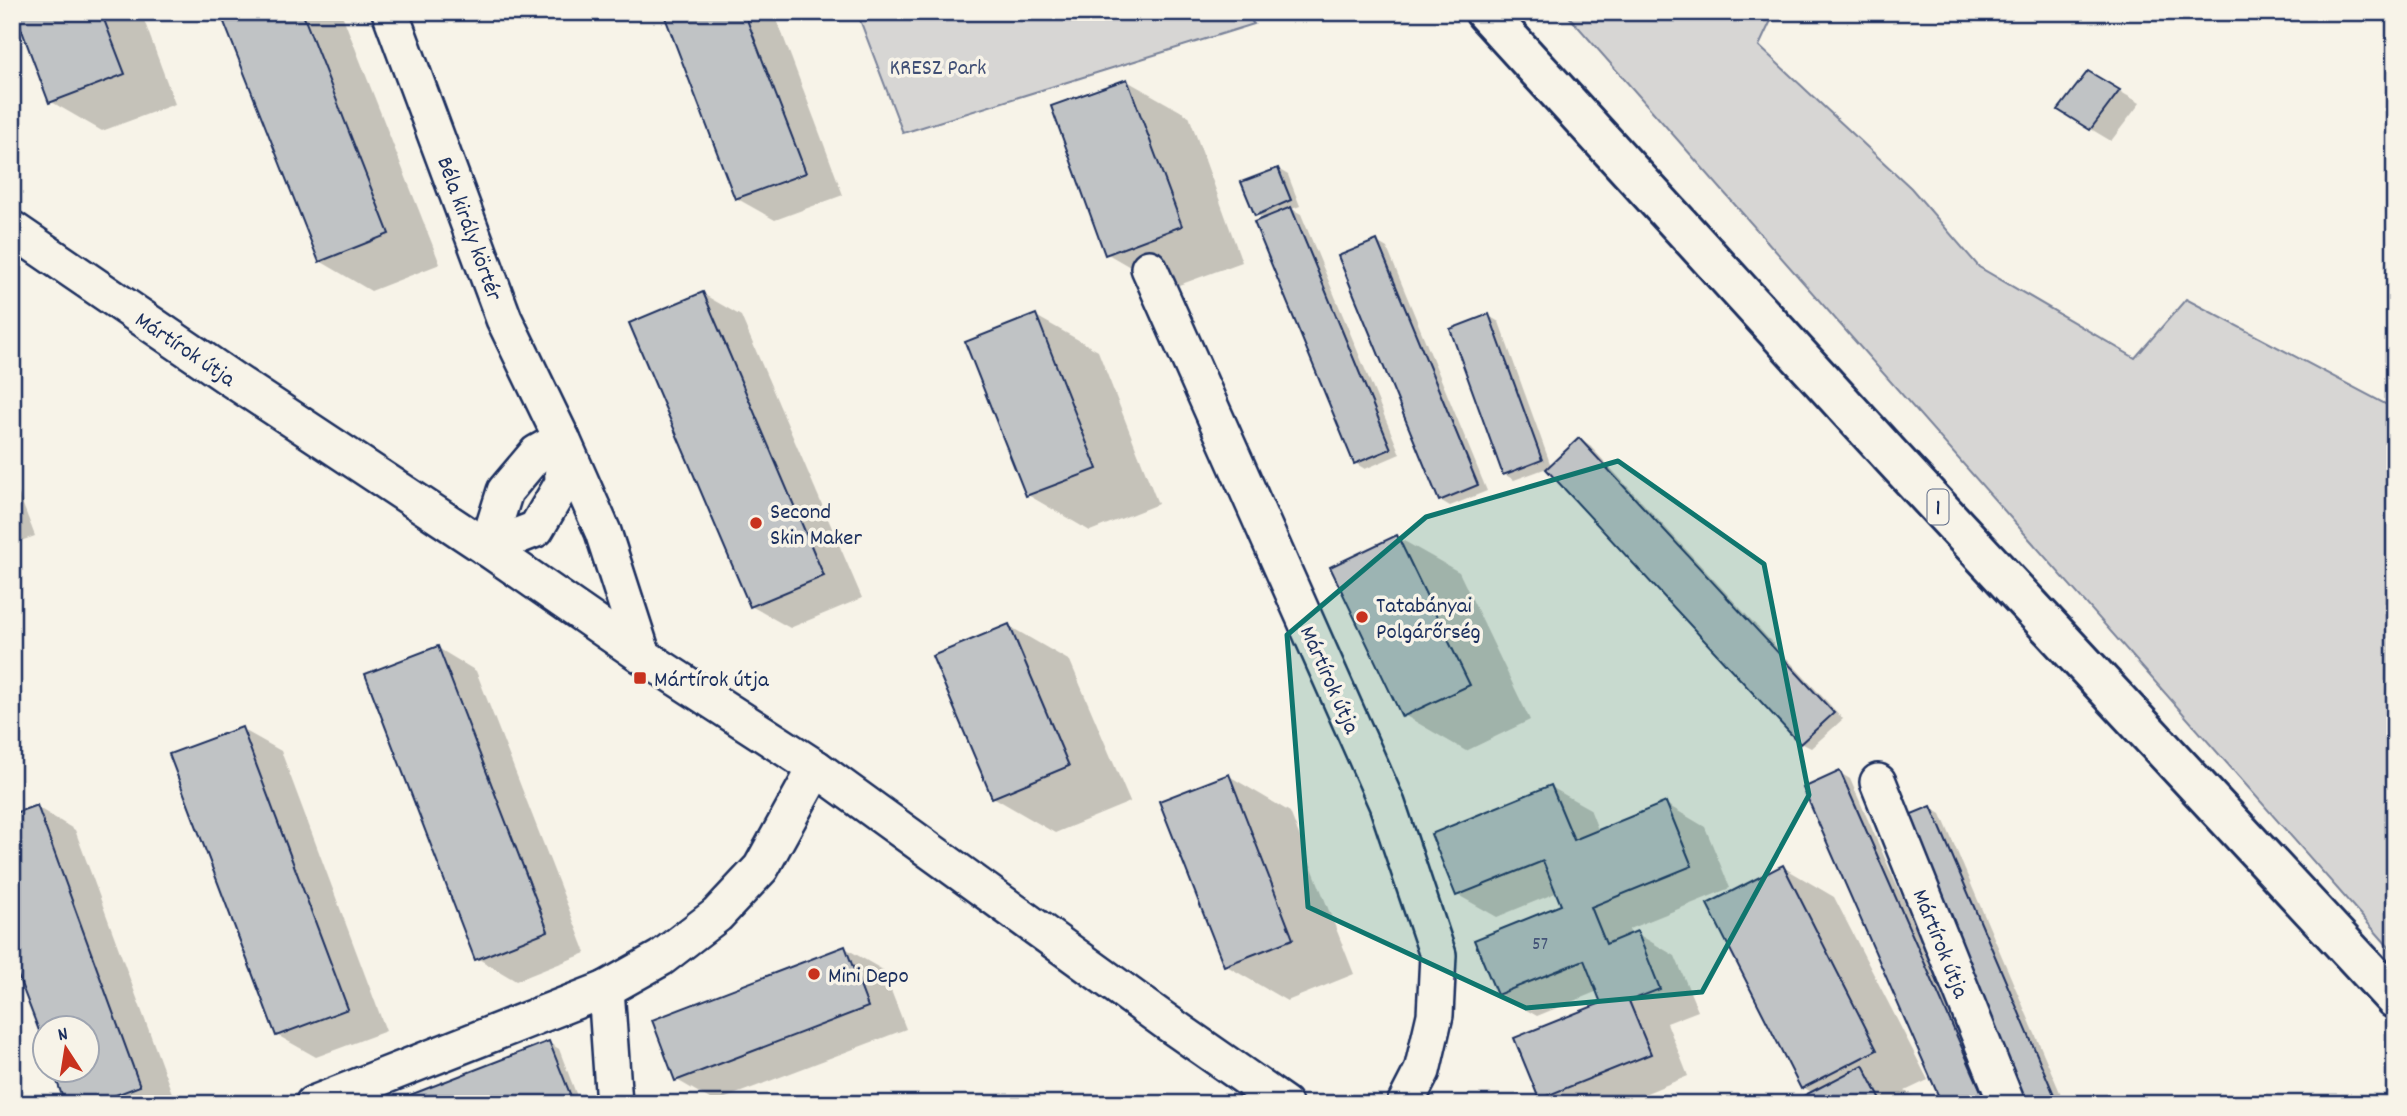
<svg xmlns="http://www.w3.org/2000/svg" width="2407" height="1116" font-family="Dekko,sans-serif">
	<rect width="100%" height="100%" fill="#f7f3e8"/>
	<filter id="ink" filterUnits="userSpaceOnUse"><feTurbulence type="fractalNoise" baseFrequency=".0143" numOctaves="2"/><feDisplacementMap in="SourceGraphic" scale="14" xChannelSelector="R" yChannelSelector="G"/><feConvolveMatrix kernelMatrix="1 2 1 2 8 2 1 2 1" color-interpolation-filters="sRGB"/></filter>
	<g filter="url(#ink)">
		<g fill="#d7d6d4" stroke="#798299" stroke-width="2">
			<polygon points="857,12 1244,12 1254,24 903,133"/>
			<polygon points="1565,12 1775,12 1759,46 1911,188 1979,267 2135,358 2186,299 2395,409 2395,954"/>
		</g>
		<g fill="#0003">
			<polygon points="17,12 141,12 175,104 102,131 50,101"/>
			<polygon points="222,12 341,12 440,264 371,291 320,261"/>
			<polygon points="665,12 774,12 843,195 775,220 736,198"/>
			<polygon points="2088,73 2140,103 2111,141 2091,129"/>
			<polygon points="1127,81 1189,116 1242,262 1168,289 1106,253"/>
			<polygon points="1278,169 1288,175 1300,206 1292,209 1301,214 1400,454 1365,469 1355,463 1265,219 1256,214"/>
			<polygon points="1377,242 1387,248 1487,491 1450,506 1440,500"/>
			<polygon points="703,294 741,316 862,598 790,628 751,606"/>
			<polygon points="1036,316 1098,351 1158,504 1090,531 1028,495"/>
			<polygon points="1489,316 1499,322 1551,466 1580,440 1590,446 1843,719 1811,748 1801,743 1547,468 1514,480 1504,474"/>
			<polygon points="12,476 35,536 12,544"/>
			<polygon points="1397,537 1459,572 1530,720 1466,751 1404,715"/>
			<polygon points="1009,626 1070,661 1130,802 1055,833 993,797"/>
			<polygon points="438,648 476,671 586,953 516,981 477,958"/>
			<polygon points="242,729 281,751 386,1031 316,1057 277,1035"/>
			<polygon points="1840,773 1850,779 1993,1104 1944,1104"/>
			<polygon points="1229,776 1290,812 1354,974 1287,1001 1225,965"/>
			<polygon points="1551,787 1590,809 1599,832 1666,804 1705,827 1730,888 1629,929 1631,936 1636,933 1675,956 1698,1011 1667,1023 1688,1076 1620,1104 1550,1104 1540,1098 1603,1004 1598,991 1537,1016 1498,994 1564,906 1558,892 1497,917 1458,895"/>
			<polygon points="37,807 75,830 176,1104 67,1104 88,1070 88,1028 46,1028"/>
			<polygon points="1931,808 1941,814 2065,1104 2020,1104"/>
			<polygon points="1783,867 1834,897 1928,1080 1905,1091 1915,1097 1918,1104 1792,1104 1813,1093 1803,1087"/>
			<polygon points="845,948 883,970 906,1029 715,1102 677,1080"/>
			<polygon points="549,1043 559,1049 580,1104 392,1104"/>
		</g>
		<g fill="#c0c3c5" stroke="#1b2f5e" stroke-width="2">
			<polygon points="15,12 101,12 125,74 49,103"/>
			<polygon points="220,12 302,12 389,234 319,262"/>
			<polygon points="663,12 744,12 806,173 735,199"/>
			<polygon points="2088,71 2120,90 2090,130 2058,110"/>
			<polygon points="1127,79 1182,226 1105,255 1051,106"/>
			<polygon points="1278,168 1291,200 1255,216 1241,182"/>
			<polygon points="1291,207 1391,449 1354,464 1254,222"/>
			<polygon points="1377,240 1478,485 1439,501 1338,256"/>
			<polygon points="703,292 824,576 750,607 629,323"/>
			<polygon points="1036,314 1097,469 1026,496 965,342"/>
			<polygon points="1489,314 1542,460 1503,475 1450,329"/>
			<polygon points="1579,438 1834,713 1800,744 1546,469"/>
			<polygon points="1397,535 1470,685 1402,717 1330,567"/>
			<polygon points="1009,624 1069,766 992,798 932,656"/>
			<polygon points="438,646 548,931 475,960 365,674"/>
			<polygon points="242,727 348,1009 276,1036 169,754"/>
			<polygon points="1840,771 1985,1100 1977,1104 1942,1104 1803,788"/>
			<polygon points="1229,774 1293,939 1224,966 1159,801"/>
			<polygon points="1551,785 1574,840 1666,802 1692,866 1591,907 1606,944 1637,931 1660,989 1629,1001 1651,1054 1539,1099 1514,1038 1601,1003 1584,960 1497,995 1474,940 1561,905 1543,861 1456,896 1431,834"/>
			<polygon points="37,805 140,1086 92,1104 65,1104 53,1070 88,1070 88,1028 46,1028 46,1049 12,960 12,814"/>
			<polygon points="1931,806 2058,1104 2018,1104 1897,820"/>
			<polygon points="1783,865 1877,1050 1801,1089 1707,904"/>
			<polygon points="845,946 868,1007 675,1081 652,1020"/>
			<polygon points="549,1041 572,1099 560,1104 387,1104"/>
			<polygon points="1863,1065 1883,1104 1788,1104"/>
		</g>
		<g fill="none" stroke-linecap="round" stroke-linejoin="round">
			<g stroke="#1b2f5e" stroke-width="40">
				<g id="minor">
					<polyline points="390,12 504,319 562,439 603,532 643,656"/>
					<polyline points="12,229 233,380 487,548 643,656 816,768 1165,1021 1284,1104"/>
					<polyline points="1149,268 1387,804 1438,955 1435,1015 1422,1071 1405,1104"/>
					<polyline points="487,548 536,529 563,483 562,446"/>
					<polyline points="487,548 505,491 537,453 562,439"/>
					<polyline points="1878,782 2007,1104"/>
					<polyline points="606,989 614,1104"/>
					<polyline points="313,1104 606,989 661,958 717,915 761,868 816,768"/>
				</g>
			</g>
			<g stroke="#1b2f5e" stroke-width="44">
				<polyline id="primary" points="1485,12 1889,454 2395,999"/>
			</g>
			<use href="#minor" stroke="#f7f3e8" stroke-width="35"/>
			<use href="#primary" stroke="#f7f3e8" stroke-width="38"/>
		</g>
	</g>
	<path fill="#0f766e" fill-opacity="0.2" stroke="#0f766e" stroke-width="5" stroke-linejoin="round" d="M1618,461L1764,564L1809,795L1702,992L1526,1008L1308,907L1287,635L1426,517Z"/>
	<g fill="#c8321e" stroke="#f7f3e8" stroke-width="2.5">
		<circle cx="756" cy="523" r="7"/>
		<circle cx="1362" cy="617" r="7"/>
		<rect x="633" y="671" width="14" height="14" rx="3.5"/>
		<circle cx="814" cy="974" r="7"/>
	</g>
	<g text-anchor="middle" stroke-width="7" stroke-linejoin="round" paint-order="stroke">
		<g font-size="19" fill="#445478">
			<text x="1540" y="949">57</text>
		</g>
		<rect fill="#f7f3e8" stroke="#5d6a87" stroke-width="2" x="1927.5" y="489.5" width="21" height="35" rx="5"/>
		<g font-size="21" font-weight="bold" fill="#1b2f5e">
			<text x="1938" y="514">1</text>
		</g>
		<g font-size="23" fill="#415076" stroke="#f7f3e8">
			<text x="938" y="74">KRESZ Park</text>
		</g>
		<g font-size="23" fill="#1b2f5e" stroke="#f7f3e8">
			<text transform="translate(471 228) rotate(70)" y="8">Béla király körtér</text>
			<text transform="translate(186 348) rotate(34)" y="8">Mártírok útja</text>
			<text transform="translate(1331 679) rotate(66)" y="8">Mártírok útja</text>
			<text transform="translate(1942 943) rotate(68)" y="8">Mártírok útja</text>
		</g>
		<g font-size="23" fill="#1b2f5e" stroke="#f7f3e8" text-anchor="start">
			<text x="770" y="518">Second<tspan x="770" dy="26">Skin Maker</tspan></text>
			<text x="1376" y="612">Tatabányai<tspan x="1376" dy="26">Polgárőrség</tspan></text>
			<text x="654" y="686">Mártírok útja</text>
			<text x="828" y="982">Mini Depo</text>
		</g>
	</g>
	<rect width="2407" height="1116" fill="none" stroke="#f7f3e8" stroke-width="42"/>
	<rect x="21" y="21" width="2365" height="1074" fill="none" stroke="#1b2f5e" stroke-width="2.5" filter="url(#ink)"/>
	<g transform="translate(66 1049) rotate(348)"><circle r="33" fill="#f7f3e8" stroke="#9fa5b1" stroke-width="2"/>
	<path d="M0-5L12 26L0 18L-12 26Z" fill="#c8321e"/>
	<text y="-10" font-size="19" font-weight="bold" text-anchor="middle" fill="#1b2f5e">N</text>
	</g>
</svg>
